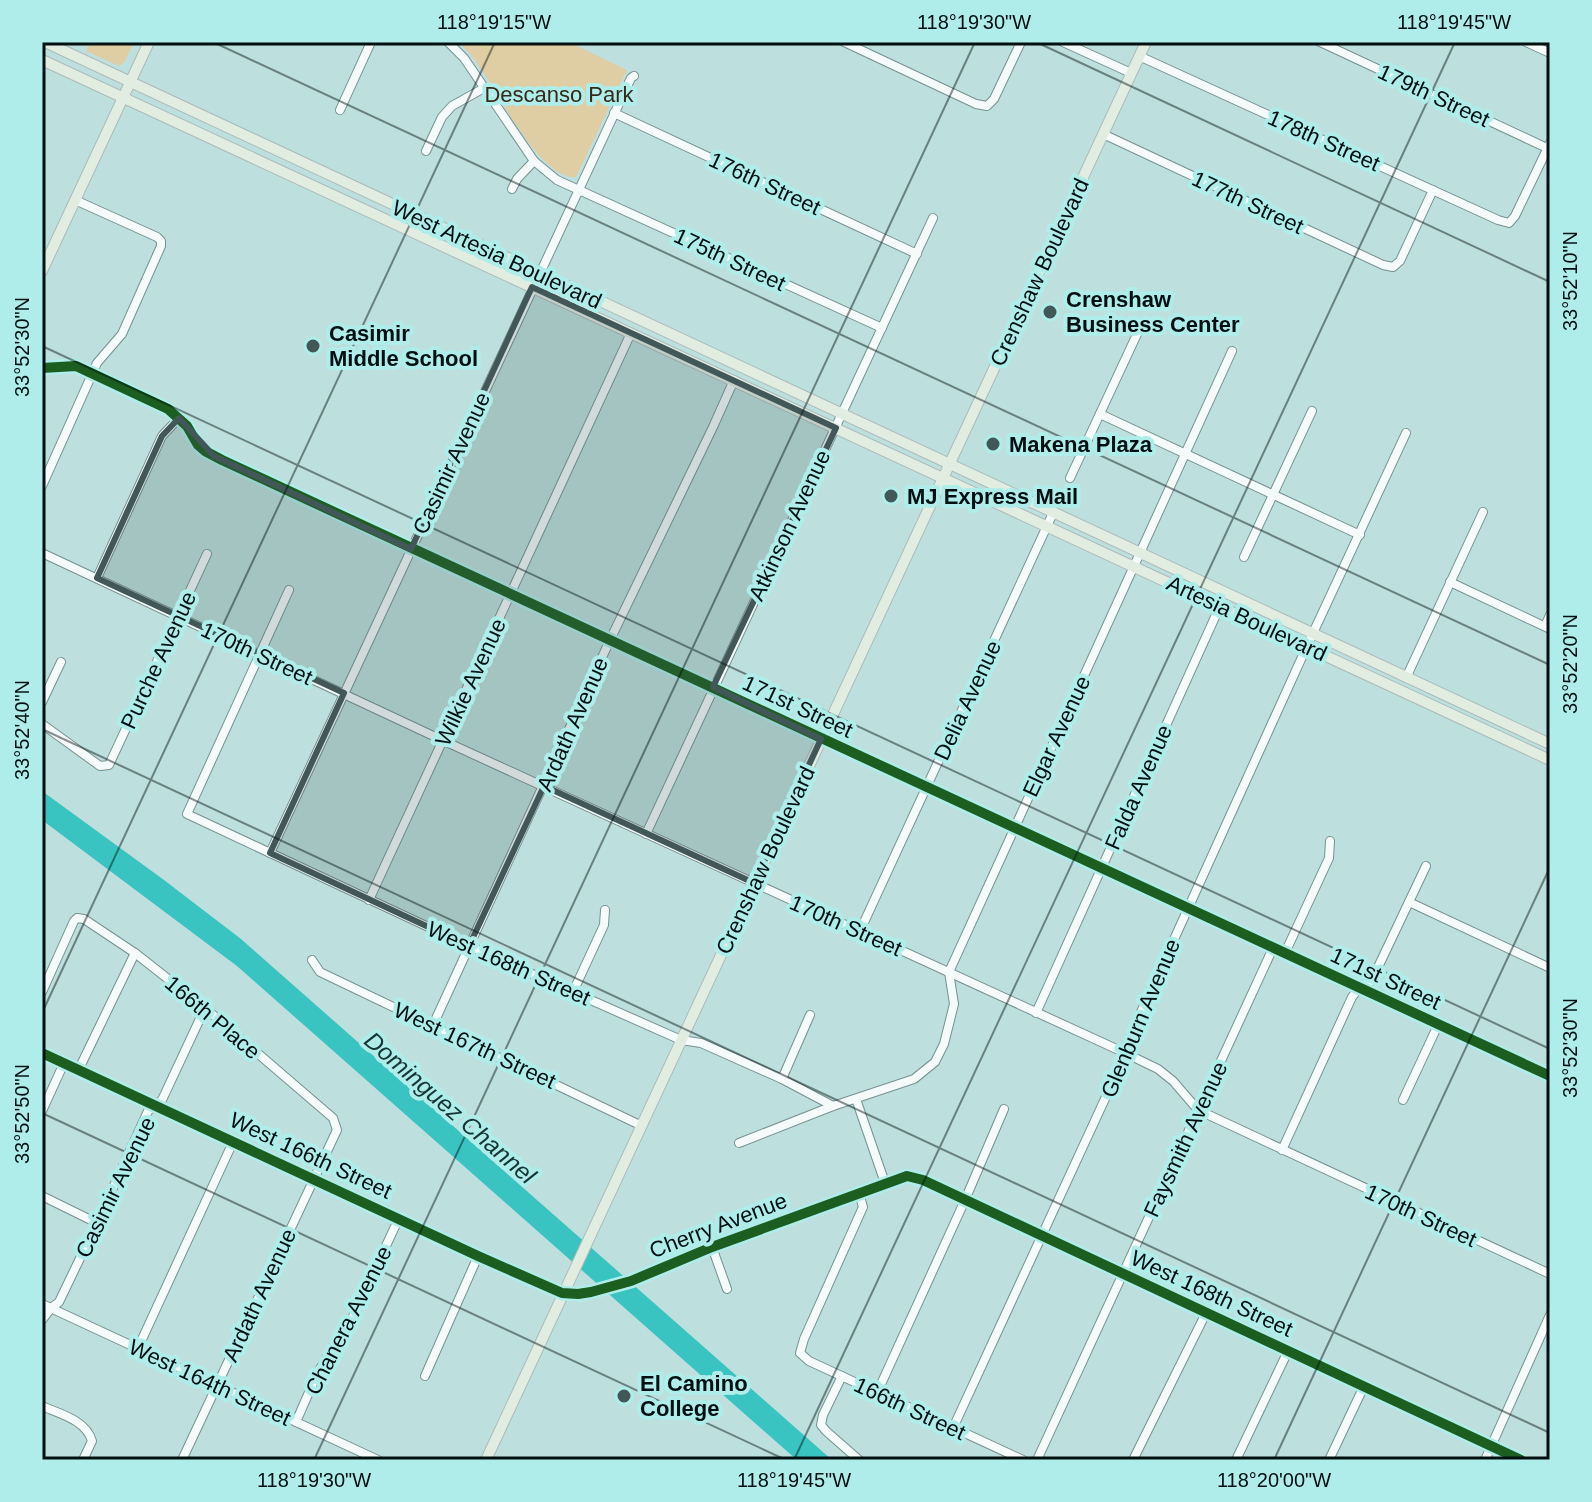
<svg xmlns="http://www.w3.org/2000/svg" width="1592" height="1502" font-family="Arial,sans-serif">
	<rect width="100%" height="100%" fill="#bddfdd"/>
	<g fill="#dfcea4">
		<polygon points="90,42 134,42 125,61 119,66 86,51"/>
		<path d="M458,42H569L627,70L576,177C541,181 498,92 479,66C473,57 466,49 458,42Z"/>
	</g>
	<polygon fill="#39c4c1" points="42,791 164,880 241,939 832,1460 797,1460 237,966 42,820"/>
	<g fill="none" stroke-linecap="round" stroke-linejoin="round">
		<g stroke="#769190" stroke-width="10">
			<g id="minor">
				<polyline points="448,42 464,58 534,161 557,180 882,328"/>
				<polyline points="844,42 976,104 987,106 994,99 1021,42"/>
				<polyline points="1063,42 1131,73"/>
				<polyline points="1320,42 1547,148"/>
				<polyline points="1526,42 1550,53"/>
				<polyline points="1139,56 1498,220 1509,223 1515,216 1550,143"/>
				<polyline points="340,110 371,42"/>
				<polyline points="614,113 917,254"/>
				<polyline points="1103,134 1383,265 1393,267 1400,261 1433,190"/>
				<polyline points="426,151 442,117 452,106 484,88"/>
				<polyline points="512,189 517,179 534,161"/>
				<polyline points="42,368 76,366 168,409 187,426 198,445 205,451 222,460 1550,1076"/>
				<polyline points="1100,414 1360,535"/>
				<polyline points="1070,478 1138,332"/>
				<polyline points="42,486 97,363 122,334 161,246 161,241 157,237 75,200"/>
				<polyline points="42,553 442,740 1123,1052 1158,1069 1173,1081 1198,1110 1550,1274"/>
				<polyline points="1244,557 1312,411"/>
				<polyline points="97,578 162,436 179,418"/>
				<polyline points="1450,582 1550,629"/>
				<polyline points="289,590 187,814 469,946 681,1040 701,1043 782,1079 833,1106"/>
				<polyline points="1545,626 1550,615"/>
				<polyline points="1406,678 1483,512"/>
				<polyline points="42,702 61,662"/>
				<polyline points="42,724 100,766 109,765 207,554"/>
				<polyline points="646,834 933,218"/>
				<polyline points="270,853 631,78 634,76"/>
				<polyline points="369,900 631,333"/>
				<polyline points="1409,902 1550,968"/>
				<polyline points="860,931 1053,513"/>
				<polyline points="1285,953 1329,858 1330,841"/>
				<polyline points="312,960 320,972 642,1126"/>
				<polyline points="42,992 74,921 77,918 84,919 135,953 205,1008 333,1118 337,1130 182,1460"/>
				<polyline points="573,992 604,925 605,910"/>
				<polyline points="1036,1013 1220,606"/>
				<polyline points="433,1025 610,640 713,427 734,380"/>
				<polyline points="42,1053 478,1256 562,1293 578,1294 591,1292 631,1281 712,1247 907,1176 923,1180 1521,1460"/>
				<polyline points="79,1069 135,953"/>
				<polyline points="782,1079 810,1015"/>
				<polyline points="856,1099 885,1183"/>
				<polyline points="1403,1100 1438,1025"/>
				<polyline points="42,1111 64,1063"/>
				<polyline points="739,1143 833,1106 914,1079 935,1062 944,1044 954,1004 949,972 1232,351"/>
				<polyline points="1282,1150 1352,997 1359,988 1371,982 1426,866"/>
				<polyline points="859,1193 863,1207 804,1339 800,1353 809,1361 1023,1460"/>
				<polyline points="42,1196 97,1223"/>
				<polyline points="712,1247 727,1289"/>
				<polyline points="42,1304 378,1460"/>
				<polyline points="42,1320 51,1308 59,1302 97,1223 148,1111 162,1100 205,1008"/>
				<polyline points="138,1348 233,1142"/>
				<polyline points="425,1376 478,1256"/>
				<polyline points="842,1376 823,1415 821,1425 826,1431 859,1460"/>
				<polyline points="877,1393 965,1200 1004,1109"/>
				<path d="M42,1406C60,1414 86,1420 92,1441L83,1460"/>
				<path d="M296,1422C311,1388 324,1354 348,1327L399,1218"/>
				<polyline points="953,1428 1122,1062 1123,1052 1307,646 1406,433"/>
				<polyline points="1037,1460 1273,948"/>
				<polyline points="1133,1460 1206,1313"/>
				<polyline points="1236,1460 1288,1351"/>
				<polyline points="1329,1460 1364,1386"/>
				<polyline points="1485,1460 1550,1315"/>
			</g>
		</g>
		<g stroke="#abbbba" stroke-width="12">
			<g id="major">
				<polyline points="45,42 1550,744"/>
				<polyline points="42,60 1550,760"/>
				<polyline points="42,271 149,42"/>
				<polyline points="486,1460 1146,42"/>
			</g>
		</g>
		<use href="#minor" stroke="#f5fafa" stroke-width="8"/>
		<use href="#major" stroke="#e2ede2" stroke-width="10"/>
		<g stroke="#afedea" stroke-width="15">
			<g id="cycleway">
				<polyline points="42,368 76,366 168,409 187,426 198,445 205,451 222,460 1550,1076"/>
				<polyline points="42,1053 478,1256 562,1293 578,1294 591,1292 631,1281 712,1247 907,1176 923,1180 1521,1460"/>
			</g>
		</g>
		<use href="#cycleway" stroke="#1b5e20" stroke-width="10"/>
	</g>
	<path fill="#425858" fill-opacity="0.2" stroke="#425858" stroke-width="6" stroke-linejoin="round" d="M532,287L836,428L713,687L821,739L754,883L544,786L469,946L270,853L344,693L97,578L162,436L179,418L214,456L411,549Z"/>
	<path fill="none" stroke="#001010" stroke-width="2" stroke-opacity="0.45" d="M213,42L1550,665M1036,42L1550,282M42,346L1550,1049M42,729L1550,1433M42,1013L495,42M42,1113L786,1460M314,1460L975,42M794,1460L1455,42M1274,1460L1550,867"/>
	<g fill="#425858" stroke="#afedea" stroke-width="3">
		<circle cx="1050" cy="312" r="8"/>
		<circle cx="313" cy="346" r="8"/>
		<circle cx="993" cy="444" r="8"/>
		<circle cx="891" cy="496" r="8"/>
		<circle cx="624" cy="1396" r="8"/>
	</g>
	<g text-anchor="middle" stroke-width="8" stroke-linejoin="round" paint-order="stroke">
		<g font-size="22" fill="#372917" stroke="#afedea">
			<text x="559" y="102">Descanso Park</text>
		</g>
		<g font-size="22" fill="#001010" stroke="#afedea">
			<text transform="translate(1434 95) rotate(25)" y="8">179th Street</text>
			<text transform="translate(1324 140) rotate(24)" y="8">178th Street</text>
			<text transform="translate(765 183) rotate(25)" y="8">176th Street</text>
			<text transform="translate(1248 202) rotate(25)" y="8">177th Street</text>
			<text transform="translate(497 254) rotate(25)" y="8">West Artesia Boulevard</text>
			<text transform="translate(730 259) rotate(25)" y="8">175th Street</text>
			<text transform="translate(1039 272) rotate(-65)" y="8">Crenshaw Boulevard</text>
			<text transform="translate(451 463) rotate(-65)" y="8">Casimir Avenue</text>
			<text transform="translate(789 525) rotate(-65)" y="8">Atkinson Avenue</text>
			<text transform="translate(1247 618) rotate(25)" y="8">Artesia Boulevard</text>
			<text transform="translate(257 653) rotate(25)" y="8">170th Street</text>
			<text transform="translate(158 660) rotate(-65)" y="8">Purche Avenue</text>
			<text transform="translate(470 682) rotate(-65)" y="8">Wilkie Avenue</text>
			<text transform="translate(967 700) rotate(-65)" y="8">Delia Avenue</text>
			<text transform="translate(798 706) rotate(25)" y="8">171st Street</text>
			<text transform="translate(572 724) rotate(-66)" y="8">Ardath Avenue</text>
			<text transform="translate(1056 736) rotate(-65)" y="8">Elgar Avenue</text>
			<text transform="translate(1138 787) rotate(-66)" y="8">Falda Avenue</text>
			<text transform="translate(765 860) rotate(-65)" y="8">Crenshaw Boulevard</text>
			<text transform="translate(846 925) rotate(24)" y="8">170th Street</text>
			<text transform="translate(509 963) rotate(24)" y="8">West 168th Street</text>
			<text transform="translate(1386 978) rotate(25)" y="8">171st Street</text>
			<text transform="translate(213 1017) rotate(40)" y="8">166th Place</text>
			<text transform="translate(1140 1018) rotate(-67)" y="8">Glenburn Avenue</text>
			<text transform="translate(475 1045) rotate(25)" y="8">West 167th Street</text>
			<text transform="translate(1185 1139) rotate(-65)" y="8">Faysmith Avenue</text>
			<text transform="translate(311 1155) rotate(25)" y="8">West 166th Street</text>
			<text transform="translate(115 1187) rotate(-64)" y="8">Casimir Avenue</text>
			<text transform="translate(1421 1215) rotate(25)" y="8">170th Street</text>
			<text transform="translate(718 1225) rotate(-21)" y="8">Cherry Avenue</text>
			<text transform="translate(1212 1293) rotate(25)" y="8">West 168th Street</text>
			<text transform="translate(259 1295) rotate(-65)" y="8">Ardath Avenue</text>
			<text transform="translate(348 1320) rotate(-63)" y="8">Chanera Avenue</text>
			<text transform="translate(210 1382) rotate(25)" y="8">West 164th Street</text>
			<text transform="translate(910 1408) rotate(25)" y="8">166th Street</text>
		</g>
		<g font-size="22" font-weight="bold" fill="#001010" stroke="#afedea" text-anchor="start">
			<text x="1066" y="307">Crenshaw<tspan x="1066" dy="25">Business Center</tspan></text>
			<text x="329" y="341">Casimir<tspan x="329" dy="25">Middle School</tspan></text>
			<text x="1009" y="452">Makena Plaza</text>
			<text x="907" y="504">MJ Express Mail</text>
			<text x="640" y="1391">El Camino<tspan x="640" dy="25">College</tspan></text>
		</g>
		<g font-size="24" font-style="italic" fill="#163433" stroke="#afedea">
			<text transform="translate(450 1108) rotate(41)" y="8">Dominguez Channel</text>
		</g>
	</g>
	<rect width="1592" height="1502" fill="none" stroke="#afedea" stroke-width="88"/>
	<rect x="44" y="44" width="1504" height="1414" fill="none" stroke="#001010" stroke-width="3"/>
	<g font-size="20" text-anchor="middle" fill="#001010">
		<text x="494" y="29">118°19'15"W</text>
		<text x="974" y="29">118°19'30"W</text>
		<text x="1454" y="29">118°19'45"W</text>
		<text transform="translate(1570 281) rotate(-90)" y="7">33°52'10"N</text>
		<text transform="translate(22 347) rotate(-90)" y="7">33°52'30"N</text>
		<text transform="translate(1570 664) rotate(-90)" y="7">33°52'20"N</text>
		<text transform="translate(22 730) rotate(-90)" y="7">33°52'40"N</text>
		<text transform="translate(1570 1048) rotate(-90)" y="7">33°52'30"N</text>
		<text transform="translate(22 1114) rotate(-90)" y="7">33°52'50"N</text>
		<text x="314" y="1487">118°19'30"W</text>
		<text x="794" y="1487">118°19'45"W</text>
		<text x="1274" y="1487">118°20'00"W</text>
	</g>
</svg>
